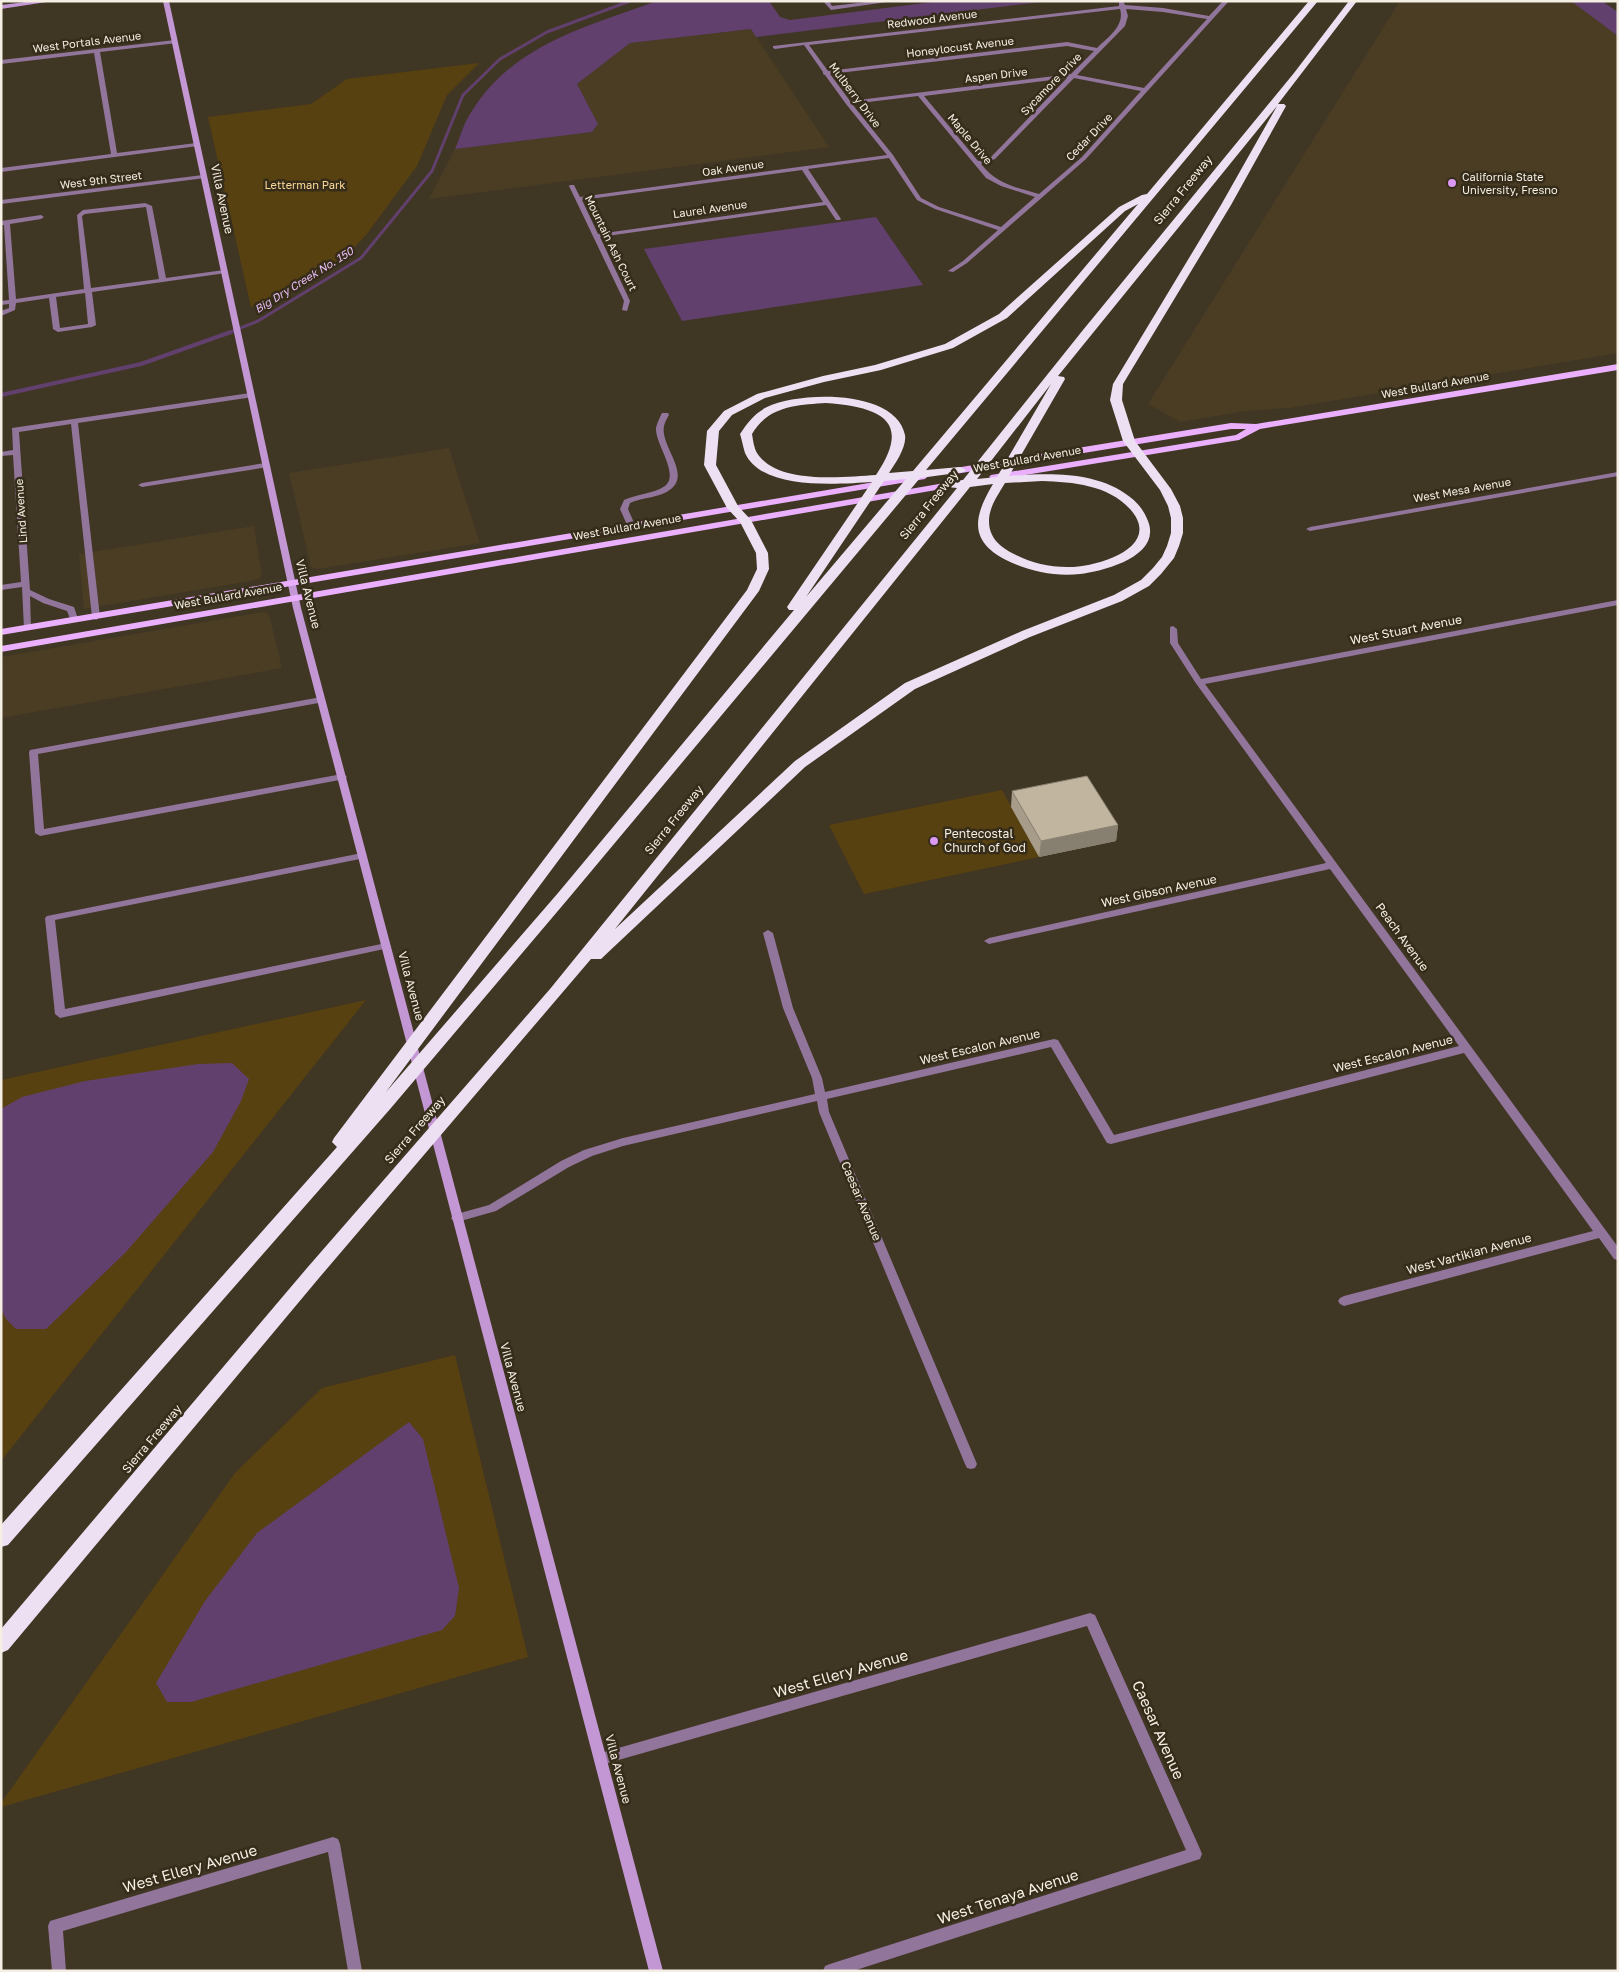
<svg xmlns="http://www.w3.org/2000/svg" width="1619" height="1972" font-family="'Golos Text',sans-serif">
	<rect width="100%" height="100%" fill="#403624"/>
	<g fill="#4b3d24">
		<polygon points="1400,1 1601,1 1618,13 1618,353 1289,408 1246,411 1180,422 1148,404"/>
		<polygon points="751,29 829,147 429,199 455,149 592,132 598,124 577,84 630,43"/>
		<polygon points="449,448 480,543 317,569 311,567 289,473"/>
		<polygon points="254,526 262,576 256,580 84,609 79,554"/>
		<polygon points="263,612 269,614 282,668 1,718 1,657"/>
	</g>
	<g fill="#584110">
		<polygon points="479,63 447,95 417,166 366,235 351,251 321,273 278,298 251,307 208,117 311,104 347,79"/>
		<polygon points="1002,790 1039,857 864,894 829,825"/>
		<polygon points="366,1000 1,1461 1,1080"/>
		<polygon points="455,1355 528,1657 1,1807 1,1803 235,1473 322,1388"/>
	</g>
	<g fill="#61406d">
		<path d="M657,1H769L780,17L790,20L941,1H1049L756,37L751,29L630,43L577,84L598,124L592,132L455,149C460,138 463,125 470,114C511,45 586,27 657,1Z"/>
		<polygon points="1571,1 1602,1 1618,12 1618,36"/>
		<polygon points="876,217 923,285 682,321 644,249"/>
		<polygon points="232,1063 249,1079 241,1101 213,1152 125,1253 46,1329 16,1329 6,1319 1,1309 1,1109 22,1097 85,1081 198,1064"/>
		<polygon points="409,1422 423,1439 459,1588 455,1616 442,1630 191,1702 167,1702 156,1683 205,1601 257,1533"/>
	</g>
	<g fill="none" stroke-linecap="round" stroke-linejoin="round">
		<polyline stroke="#61406d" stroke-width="3" points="228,333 258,321 361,258 432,171 463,95 500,59 547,32 630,1"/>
		<polyline stroke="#61406d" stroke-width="4" points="1,395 141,364 231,332"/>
		<g fill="#91759b" fill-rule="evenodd">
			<polygon points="823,1 829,1 832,6 875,1 894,1 831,10"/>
			<path d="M1119,1H1123L1125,5L1163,8L1209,16L1223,1H1229L1086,159L967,263L953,272L948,271L963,261L998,230L935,209L917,200L889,158L808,169L841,219L840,220H836L826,205L600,237L630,301L627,311L622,310L624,301L569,186L570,185H574L580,197L887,155L846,104L825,75L823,74V72L804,45L775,49L773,48V46L1119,6ZM1120,9C1125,26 1108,37 1097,48L1067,42L828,71L809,45ZM1126,9L1163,12L1207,19L1144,88L1077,75L1125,26L1128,16ZM1067,46L1094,51L1071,74L850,101L830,74ZM1067,78L991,157L978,161L924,96ZM1074,78L1141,91L1082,157L1039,194C1015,187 997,184 981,164L995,159ZM918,96L986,178L1001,186L1035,197L1001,227L939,207L921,198L893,155L852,104ZM802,170L823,202L598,234L582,200Z"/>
			<polygon points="175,40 177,41 177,43 100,52 117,153 196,143 199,145 198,146 1,172 1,168 111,154 94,53 1,64 1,60"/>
			<polygon points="203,175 205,176 205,178 1,204 1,200"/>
			<path d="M145,203L152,206L166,278L224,270L227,272L226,273L92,292L96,325L92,327L58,332L53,329L49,298L16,303L15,310L1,316V311L9,308V304L1,305V301L9,300L4,225H1V221L41,215L44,217L41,219L10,224L16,299L84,289L77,215L83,210ZM146,207L159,279L91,288L82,216L85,214ZM85,293L88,324L60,328L56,297Z"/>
			<polygon points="250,393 253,393 253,397 78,423 100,617 96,620 92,617 71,424 19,432 30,590 49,599 74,607 78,619 77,621 71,621 67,611 43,603 30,596 31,627 27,630 24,629 22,587 1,590 1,585 21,582 13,455 1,456 1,452 13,450 12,428"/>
			<path d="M662,413H668L669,415C667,418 665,422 664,426C660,446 691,473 671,489C660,498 643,497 630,503L628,509L635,525L634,527H628L620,509L624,500C637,494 653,494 665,486C680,474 655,444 656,428C657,423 660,417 662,413Z"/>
			<polygon points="265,463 269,465 268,467 142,487 138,485 142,483"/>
			<polygon points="1618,472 1618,476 1310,531 1306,529 1310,527"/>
			<polygon points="1618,600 1618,605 1205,684 1618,1247 1618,1260 1614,1259 1599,1238 1344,1306 1340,1304 1338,1301 1340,1298 1344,1296 1593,1231 1464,1053 1111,1144 1107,1143 1051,1047 827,1099 829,1112 977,1464 975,1468 971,1469 967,1468 965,1464 819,1112 817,1101 623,1146 592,1156 569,1167 496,1211 457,1222 453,1221 451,1218 453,1215 489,1205 561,1161 584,1150 623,1138 815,1094 812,1078 783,1008 763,933 768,930 773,933 793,1008 822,1078 825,1092 1054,1039 1058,1040 1114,1135 1459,1046 1330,869 989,944 984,941 989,938 1326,863 1195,682 1170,643 1170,627 1173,626 1177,629 1178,643 1201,679"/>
			<polygon points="321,697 325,700 324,702 38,754 44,829 342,774 345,775 347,777 345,779 40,836 35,833 29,752 30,750"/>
			<polygon points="362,853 367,856 365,858 55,920 65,1009 386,943 391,946 389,948 60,1018 55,1014 45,918 47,916"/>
			<polygon points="1090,1613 1095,1615 1200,1849 1202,1854 1200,1859 853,1971 823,1971 825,1966 830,1964 1186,1850 1087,1626 601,1765 596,1764 594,1759 596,1754 601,1753"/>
			<polygon points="333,1837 338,1839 340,1844 362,1971 348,1971 328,1852 63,1931 66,1971 52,1971 48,1926 50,1921"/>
		</g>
		<g fill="#c397d3" fill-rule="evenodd">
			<polygon points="34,1 53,1 1,9 1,5"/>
			<polygon points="163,1 169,1 301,608 663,1971 649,1971 293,608"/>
		</g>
		<g fill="#eab0fe" fill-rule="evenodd">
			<polygon points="1618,364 1618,370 1260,429 1239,440 994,480 989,477 991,475 1236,435 1246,429 1231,429 949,475 944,472 949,469 1231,423 1256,424"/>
			<polygon points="922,474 927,477 925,479 1,635 1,629"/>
			<polygon points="962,480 967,483 965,485 1,652 1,646"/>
		</g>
		<g fill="#eee0f3" fill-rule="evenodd">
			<path d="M1309,1H1318L926,470L960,467L966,470L964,472L920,478L568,899L391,1108L8,1545L1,1547V1525L337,1147L332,1142L334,1138L747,590L757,569L756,553L740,522L727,508L704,465L707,431L724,411L757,394L823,376L875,365L945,344L999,314L1119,207L1142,195L1147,194ZM1138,204L913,471L889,473C895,464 907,447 905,435C896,389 799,391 767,407C755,413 747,423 740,434C742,440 743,447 745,453C762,491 838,484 872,482L787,607L789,610H794L558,893L386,1092L759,591L769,569L768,553L751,520L738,506L716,465L719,431L732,415L765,398L824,382L881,370L953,348L1007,318L1125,211ZM826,403C878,407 914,419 876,475C844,477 777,485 757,453C754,448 753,440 752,434C768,406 797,405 826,403ZM906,479L806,597L884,481Z"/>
			<path d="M1349,1H1357L1278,104H1284L1286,106L1231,205L1123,384L1122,400L1135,441L1171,489L1180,506L1183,518V533L1179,546L1174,558L1161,574L1149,586L1122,601L1030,637L915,689L805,767L601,959H591L319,1278L8,1650L1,1653V1629L307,1268L550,989L957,488L948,487L946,485L948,483L963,480L1083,330L1294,73ZM1277,106L1221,205L1113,384L1110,400L1123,441L1160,490L1168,506L1171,518V533L1167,546L1162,557L1153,568L1141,580L1114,595L1022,631L905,683L795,761L615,929L970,487L993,484C974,516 968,540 1006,560C1028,571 1055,577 1080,574C1104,571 1162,556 1148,521C1144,511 1139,504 1130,497C1097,471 1049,473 1009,476L1065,379L1064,377L1058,376ZM1051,384L997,477L977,479ZM1042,481C1073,482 1108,485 1130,509C1165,548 1094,568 1067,567C1047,567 1029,562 1012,553C999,546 989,537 989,521C989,507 998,495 1005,483Z"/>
		</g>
	</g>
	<polygon fill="#a69c89" points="1012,791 1118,825 1116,841 1039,857 1011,807"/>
	<polygon fill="#877f6f" points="1118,825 1116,841 1039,857 1041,841"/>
	<polygon fill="#c1b59f" stroke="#877f6f" points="1087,776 1118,825 1041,841 1012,791"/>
	<g fill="#dc99f4" stroke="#362c1a" stroke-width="2">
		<circle cx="1452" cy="183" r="5"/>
		<circle cx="934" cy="841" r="5"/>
	</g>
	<g text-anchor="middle" stroke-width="5" stroke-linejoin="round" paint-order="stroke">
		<g font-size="11" fill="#f4eee3" stroke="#362c1a">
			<text transform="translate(932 19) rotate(-7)" y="4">Redwood Avenue</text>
			<text transform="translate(87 42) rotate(-7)" y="4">West Portals Avenue</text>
			<text transform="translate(960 47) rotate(-7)" y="4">Honeylocust Avenue</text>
			<text transform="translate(996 75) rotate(-7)" y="4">Aspen Drive</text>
			<text transform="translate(1051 84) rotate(-46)" y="4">Sycamore Drive</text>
			<text transform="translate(855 95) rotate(53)" y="4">Mulberry Drive</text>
			<text transform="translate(1089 137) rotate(-46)" y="4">Cedar Drive</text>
			<text transform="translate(970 139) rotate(50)" y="4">Maple Drive</text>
			<text transform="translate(733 168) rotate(-8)" y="4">Oak Avenue</text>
			<text transform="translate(101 180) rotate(-7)" y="4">West 9th Street</text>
			<text transform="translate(710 209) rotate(-8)" y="4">Laurel Avenue</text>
			<text transform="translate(611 243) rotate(64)" y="4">Mountain Ash Court</text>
			<text transform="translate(1435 385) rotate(-10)" y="4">West Bullard Avenue</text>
			<text transform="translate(1027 459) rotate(-10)" y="4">West Bullard Avenue</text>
			<text transform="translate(1462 490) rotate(-10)" y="4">West Mesa Avenue</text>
			<text transform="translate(21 511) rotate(-94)" y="4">Lind Avenue</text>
			<text transform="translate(627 527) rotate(-10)" y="4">West Bullard Avenue</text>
			<text transform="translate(228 596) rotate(-10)" y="4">West Bullard Avenue</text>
		</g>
		<g font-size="11" fill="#f4eee3" stroke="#362c1a" text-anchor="start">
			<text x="1462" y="181">California State<tspan x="1462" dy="13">University, Fresno</tspan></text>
		</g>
		<g font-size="11" fill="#fdd999" stroke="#362c1a">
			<text x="305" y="189">Letterman Park</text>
		</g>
		<g font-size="11" font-style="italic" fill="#e9bef8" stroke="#362c1a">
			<text transform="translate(304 280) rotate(-32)" y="4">Big Dry Creek No. 150</text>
		</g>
		<g font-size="12" fill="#f4eee3" stroke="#362c1a">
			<text transform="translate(1183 190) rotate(-51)" y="4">Sierra Freeway</text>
			<text transform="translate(222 199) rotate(78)" y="4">Villa Avenue</text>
			<text transform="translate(929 505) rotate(-51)" y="4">Sierra Freeway</text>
			<text transform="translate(308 594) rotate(76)" y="4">Villa Avenue</text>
			<text transform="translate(1406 630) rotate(-11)" y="4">West Stuart Avenue</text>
			<text transform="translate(674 820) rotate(-51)" y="4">Sierra Freeway</text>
			<text transform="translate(1159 891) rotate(-12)" y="4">West Gibson Avenue</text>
			<text transform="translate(1402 937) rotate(54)" y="4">Peach Avenue</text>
			<text transform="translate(411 986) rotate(75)" y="4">Villa Avenue</text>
			<text transform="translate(980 1047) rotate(-13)" y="4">West Escalon Avenue</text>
			<text transform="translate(1393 1054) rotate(-14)" y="4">West Escalon Avenue</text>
			<text transform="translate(415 1130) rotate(-49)" y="4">Sierra Freeway</text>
			<text transform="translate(861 1201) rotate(67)" y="4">Caesar Avenue</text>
			<text transform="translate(1469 1254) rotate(-15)" y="4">West Vartikian Avenue</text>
			<text transform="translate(513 1377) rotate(75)" y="4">Villa Avenue</text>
			<text transform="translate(152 1439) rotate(-50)" y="4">Sierra Freeway</text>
			<text transform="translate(618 1769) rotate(75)" y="4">Villa Avenue</text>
		</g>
		<g font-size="12" fill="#f4eee3" stroke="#362c1a" text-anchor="start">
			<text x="944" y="838">Pentecostal<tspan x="944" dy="14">Church of God</tspan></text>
		</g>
		<g font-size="15" fill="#f4eee3" stroke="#362c1a">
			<text transform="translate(841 1674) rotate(-16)" y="5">West Ellery Avenue</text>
			<text transform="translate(1158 1730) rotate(66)" y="5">Caesar Avenue</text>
			<text transform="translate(190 1869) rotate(-16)" y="5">West Ellery Avenue</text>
			<text transform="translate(1008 1897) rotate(-18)" y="5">West Tenaya Avenue</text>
		</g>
	</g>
	<rect width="1619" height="1972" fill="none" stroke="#f4eee3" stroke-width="5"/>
</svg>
